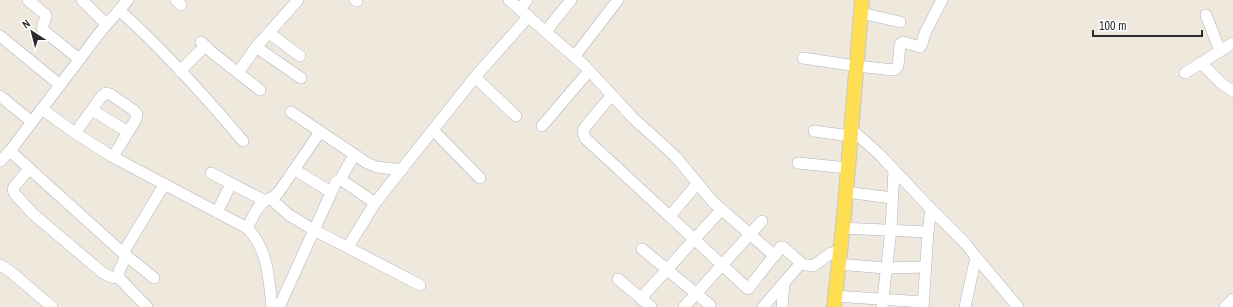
<svg xmlns="http://www.w3.org/2000/svg" width="1233" height="307" font-family="'Archivo Narrow',sans-serif">
	<rect width="100%" height="100%" fill="#efe8dd"/>
	<g fill="none" stroke-linecap="round" stroke-linejoin="round">
		<g stroke="#b1b3c1" stroke-width="12">
			<g id="minor">
				<path d="M28,0L46,15C47,20 41,24 43,30L79,59"/>
				<polyline points="82,0 106,24"/>
				<polyline points="176,0 181,5"/>
				<polyline points="355,0 357,1"/>
				<polyline points="509,0 584,65 633,118 675,156 713,202 775,256"/>
				<polyline points="520,9 527,0"/>
				<path d="M119,10C164,50 204,95 243,141"/>
				<polyline points="861,13 900,22"/>
				<polyline points="1206,15 1220,51"/>
				<polyline points="546,31 571,0"/>
				<polyline points="269,33 300,56"/>
				<polyline points="0,36 60,85"/>
				<polyline points="201,42 214,54 260,90"/>
				<polyline points="256,47 301,78"/>
				<polyline points="574,57 618,0"/>
				<polyline points="803,58 856,66 894,70 898,66 900,44 903,42 920,47 922,44 925,33 942,0"/>
				<polyline points="1201,63 1222,84 1233,91"/>
				<polyline points="180,71 205,46"/>
				<polyline points="238,73 256,47 298,0"/>
				<polyline points="1185,73 1233,43"/>
				<polyline points="475,77 516,116"/>
				<polyline points="0,96 32,122"/>
				<polyline points="611,96 586,126 583,131 585,138 748,289 781,247 783,247 801,263 763,307"/>
				<path d="M42,109L75,133L113,157L247,228C268,248 269,280 272,307"/>
				<polyline points="92,110 128,132"/>
				<polyline points="291,112 367,163 377,167 402,170"/>
				<polyline points="542,126 589,71"/>
				<polyline points="851,129 879,154 931,209 966,244 976,257 1018,307"/>
				<polyline points="433,130 480,178"/>
				<polyline points="814,131 850,136"/>
				<polyline points="75,133 102,96 106,93 110,94 132,109 137,114 136,119 113,157"/>
				<polyline points="10,151 123,253 154,278"/>
				<polyline points="0,161 10,151 101,31 128,0"/>
				<polyline points="798,163 848,168"/>
				<polyline points="29,169 14,187 13,190 15,194 33,214 103,273 111,277 119,278"/>
				<polyline points="295,170 331,192"/>
				<polyline points="211,173 265,201"/>
				<polyline points="340,180 354,155"/>
				<polyline points="846,192 892,198"/>
				<polyline points="271,199 289,215 314,230 420,285"/>
				<polyline points="217,212 231,184"/>
				<polyline points="670,216 697,184"/>
				<path d="M247,228C251,221 255,210 262,203C267,198 273,199 278,193L320,132"/>
				<polyline points="842,228 928,232"/>
				<polyline points="348,247 375,203 475,77 529,16"/>
				<polyline points="642,249 710,305"/>
				<polyline points="123,253 164,185"/>
				<polyline points="126,256 119,271 119,278 147,307"/>
				<polyline points="800,264 813,266 831,253 840,251"/>
				<polyline points="838,264 885,268 926,267"/>
				<polyline points="0,265 11,272 52,307"/>
				<polyline points="618,279 651,307"/>
				<polyline points="835,296 923,302"/>
				<polyline points="641,298 721,210"/>
				<polyline points="279,307 336,182 340,180 343,181 375,203"/>
				<polyline points="684,307 762,221"/>
				<polyline points="782,307 784,283"/>
				<polyline points="882,307 891,230 894,170"/>
				<polyline points="923,307 928,232 931,209"/>
				<polyline points="965,307 976,257"/>
				<polyline points="1225,307 1233,299"/>
			</g>
		</g>
		<g stroke="#c8c8c8" stroke-width="16">
			<polyline id="major" points="834,307 844,217 862,0"/>
		</g>
		<use href="#minor" stroke="#fff" stroke-width="11"/>
		<use href="#major" stroke="#ffde52" stroke-width="14"/>
	</g>
	<g transform="translate(32 32) rotate(324)" stroke="#ffffff" stroke-width="3" paint-order="stroke">
	<path d="M0-3L7 15L0 10L-7 15Z" fill="#2c2c2c"/>
	<text y="-6" font-size="11" font-weight="bold" text-anchor="middle" fill="#2c2c2c">N</text>
	</g>
	<path d="M1093 30v6h109v-6" fill="none" stroke="#2c2c2c" stroke-width="2"/>
	<text x="1099" y="30" font-size="12" fill="#2c2c2c" stroke="#ffffff" stroke-width="3" paint-order="stroke">100 m</text>
</svg>
